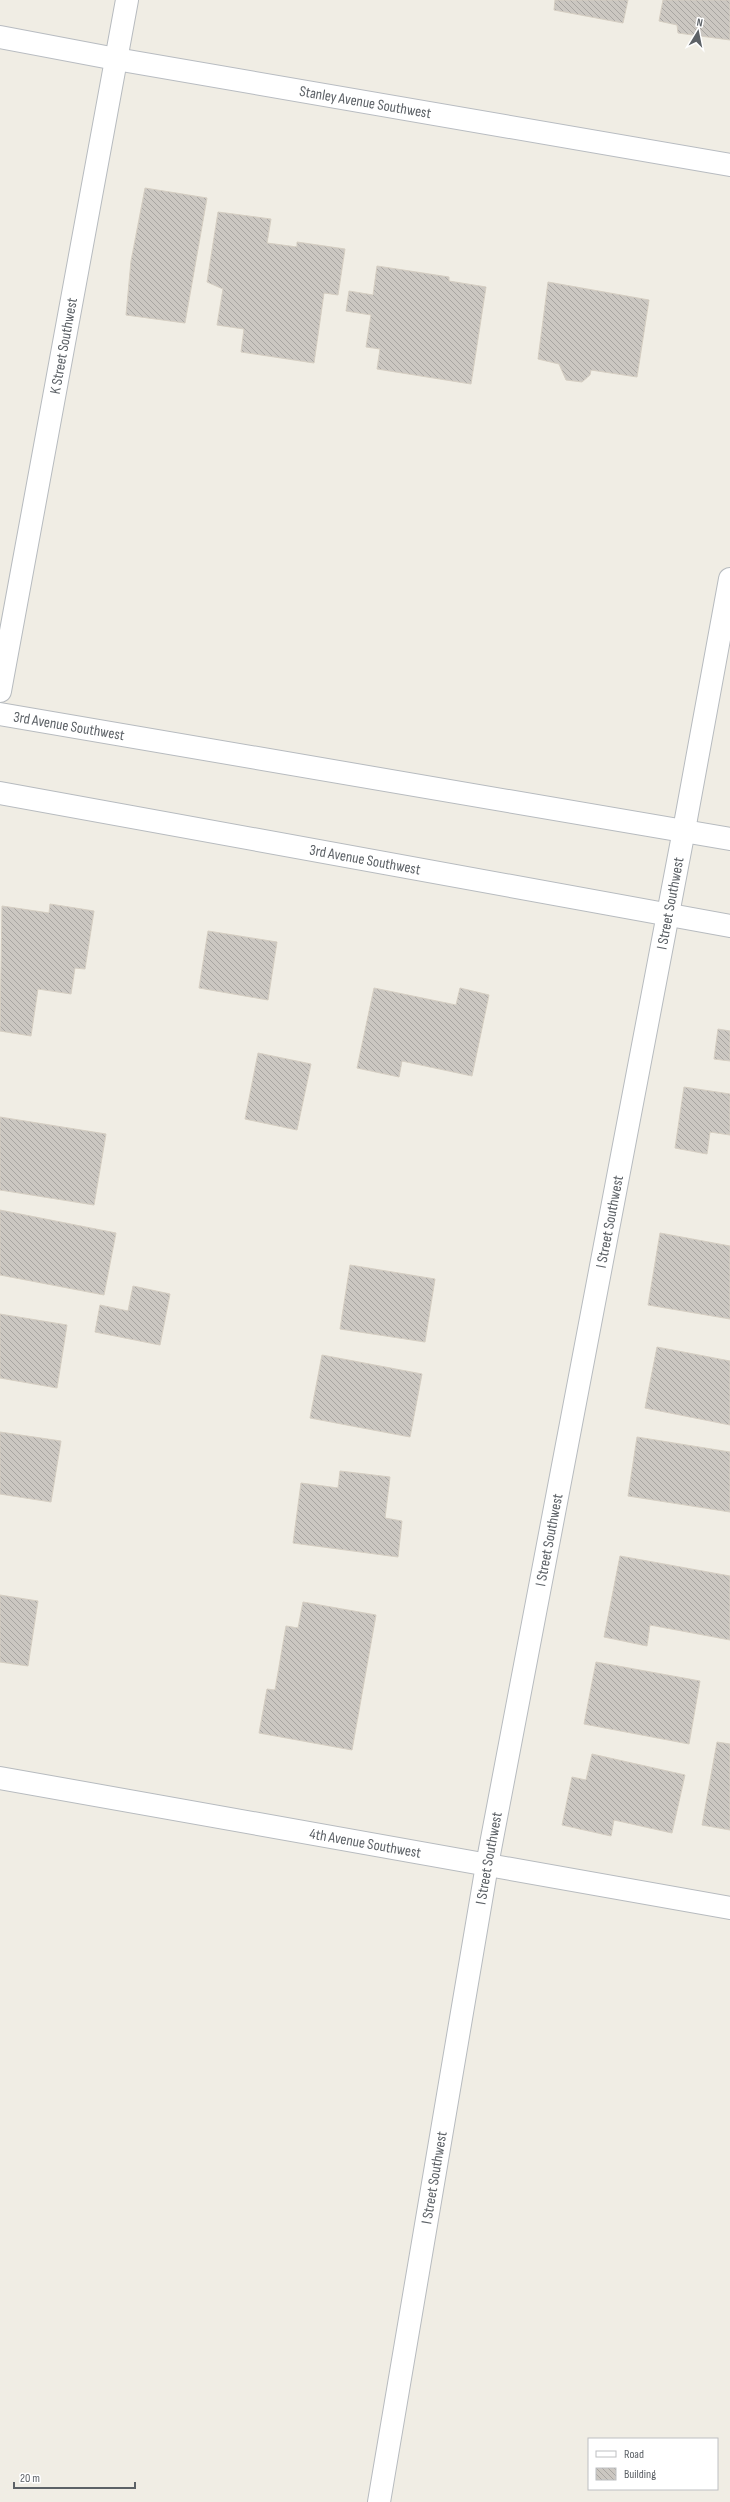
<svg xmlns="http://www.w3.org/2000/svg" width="730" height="2502" font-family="'Sofia Sans Condensed',sans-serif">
	<defs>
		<pattern id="building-back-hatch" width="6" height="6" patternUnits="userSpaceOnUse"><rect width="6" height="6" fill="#cbc7c1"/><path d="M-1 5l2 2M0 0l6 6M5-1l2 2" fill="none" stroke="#a8a5a1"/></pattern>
	</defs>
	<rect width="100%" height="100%" fill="#f0ede4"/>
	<g fill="url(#building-back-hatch)" stroke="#d5cec2">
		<polygon points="555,0 628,0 623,23 554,10"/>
		<polygon points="663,0 730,0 730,40 678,33 677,25 659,21"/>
		<polygon points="145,188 207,198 185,323 126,315 131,261"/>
		<polygon points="218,212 271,219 267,243 297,247 297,242 345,249 338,295 324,293 314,363 241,352 244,329 217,325 223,289 207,282"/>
		<polygon points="377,266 449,277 449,281 486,287 471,384 377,369 380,349 366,347 371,315 346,311 349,291 373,295"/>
		<polygon points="548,282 649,300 637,377 591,370 590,375 582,382 566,380 559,364 538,359"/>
		<polygon points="50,904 94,911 85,969 75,968 71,994 38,989 31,1036 0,1031 2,906 49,913"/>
		<polygon points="208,931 277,942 268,1000 199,988"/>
		<polygon points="374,988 456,1005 460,988 489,995 472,1076 402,1061 399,1077 357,1068"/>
		<polygon points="718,1029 730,1031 730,1061 714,1059"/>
		<polygon points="258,1053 311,1064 297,1130 245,1119"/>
		<polygon points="684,1087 730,1094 730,1135 710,1132 707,1154 675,1148"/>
		<polygon points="0,1117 106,1134 94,1205 0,1190"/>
		<polygon points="0,1210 116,1233 104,1295 0,1275"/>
		<polygon points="660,1233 730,1246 730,1319 648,1305"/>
		<polygon points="350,1265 435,1279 425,1342 340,1329"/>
		<polygon points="133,1286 170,1294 160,1345 95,1332 100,1305 128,1311"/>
		<polygon points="0,1314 67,1325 57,1388 0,1378"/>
		<polygon points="657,1347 730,1361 730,1425 645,1408"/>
		<polygon points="322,1355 422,1374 410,1437 310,1418"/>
		<polygon points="0,1432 61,1441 51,1502 0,1494"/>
		<polygon points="637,1437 730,1452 730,1512 628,1496"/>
		<polygon points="340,1471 390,1477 385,1518 402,1521 398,1557 293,1543 301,1483 338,1488"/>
		<polygon points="620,1556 730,1576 730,1640 650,1625 647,1646 604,1637"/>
		<polygon points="0,1595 38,1601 28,1666 0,1662"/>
		<polygon points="303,1602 376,1615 352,1750 259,1733 267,1689 275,1690 286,1626 298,1628"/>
		<polygon points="596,1662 700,1681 689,1744 584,1724"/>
		<polygon points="717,1742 730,1744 730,1830 702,1825"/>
		<polygon points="592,1754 685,1775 672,1833 614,1820 611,1836 562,1825 572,1777 586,1780"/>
	</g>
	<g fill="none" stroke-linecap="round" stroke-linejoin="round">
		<g stroke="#b7bbbf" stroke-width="24">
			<g id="street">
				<path id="s1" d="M0,691L127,0"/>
				<path id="s2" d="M0,714L730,839"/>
				<path id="s3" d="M0,793L730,926"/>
				<path id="s4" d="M0,1778L730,1908"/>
				<path id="s5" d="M379,2502L487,1865L684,830L730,579"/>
			</g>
		</g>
		<g stroke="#b8bcc1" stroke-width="24">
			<g id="secondary">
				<path id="s6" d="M0,37L116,59L730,165"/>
			</g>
		</g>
		<use href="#street" stroke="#fff" stroke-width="22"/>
		<use href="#secondary" stroke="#fff" stroke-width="22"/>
	</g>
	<g text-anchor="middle" stroke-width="3" stroke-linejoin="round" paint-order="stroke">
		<g font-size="15" fill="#5c6166" stroke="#fff">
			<text dy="5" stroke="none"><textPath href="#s6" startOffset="371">Stanley Avenue Southwest</textPath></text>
			<text dy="5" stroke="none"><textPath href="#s1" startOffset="351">K Street Southwest</textPath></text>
			<text dy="5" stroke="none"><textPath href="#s2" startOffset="70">3rd Avenue Southwest</textPath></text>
			<text dy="5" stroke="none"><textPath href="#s3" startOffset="371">3rd Avenue Southwest</textPath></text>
			<text dy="5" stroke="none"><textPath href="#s5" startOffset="1625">I Street Southwest</textPath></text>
			<text dy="5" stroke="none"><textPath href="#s5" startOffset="1301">I Street Southwest</textPath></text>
			<text dy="5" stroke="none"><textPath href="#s5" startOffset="977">I Street Southwest</textPath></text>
			<text dy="5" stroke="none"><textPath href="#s4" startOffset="371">4th Avenue Southwest</textPath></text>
			<text dy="5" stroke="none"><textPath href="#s5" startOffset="653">I Street Southwest</textPath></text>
			<text dy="5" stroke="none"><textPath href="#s5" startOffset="329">I Street Southwest</textPath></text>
		</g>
	</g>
	<rect x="588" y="2438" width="130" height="52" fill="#ffffff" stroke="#bec0c2"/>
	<rect x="596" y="2451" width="20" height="6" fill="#ffffff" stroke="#bec0c2"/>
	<text x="624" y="2458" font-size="12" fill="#5c6166">Road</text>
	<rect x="596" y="2468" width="20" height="12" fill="url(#building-back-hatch)" stroke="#bec0c2"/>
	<text x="624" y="2478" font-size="12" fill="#5c6166">Building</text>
	<g transform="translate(698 32) rotate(10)" stroke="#ffffff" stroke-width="3" paint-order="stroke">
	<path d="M0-3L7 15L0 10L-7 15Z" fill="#5c6166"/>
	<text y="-6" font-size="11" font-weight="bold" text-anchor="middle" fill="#5c6166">N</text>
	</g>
	<path d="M14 2482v6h121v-6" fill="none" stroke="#5c6166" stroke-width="2"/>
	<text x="20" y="2482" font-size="12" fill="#5c6166" stroke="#ffffff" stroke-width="3" paint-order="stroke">20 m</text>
</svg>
